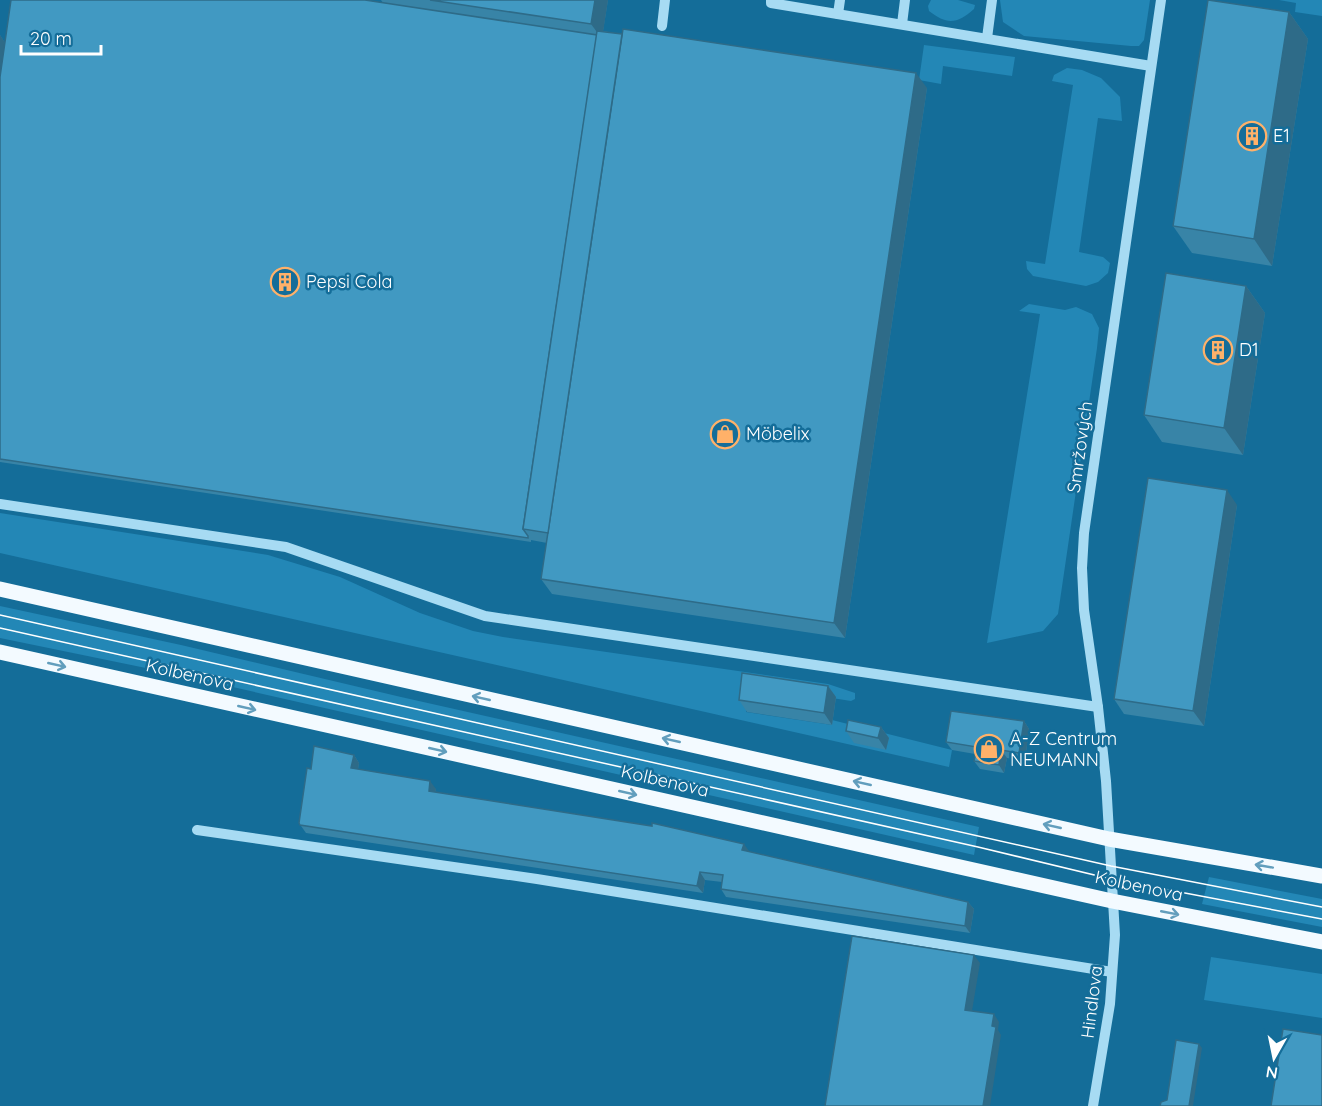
<svg xmlns="http://www.w3.org/2000/svg" width="1322" height="1106" font-family="Quicksand,sans-serif">
	<rect width="100%" height="100%" fill="#146d99"/>
	<g fill="#2387b6">
		<path d="M931,0H958L975,5L974,9C957,24 947,25 929,11L928,6Z"/>
		<polygon points="1000,0 1150,0 1144,40 1139,46 1131,46 1024,36 1003,22"/>
		<polygon points="1279,0 1322,0 1322,16 1295,12 1296,3"/>
		<polygon points="924,45 1015,57 1012,76 943,66 941,84 919,80"/>
		<polygon points="1067,68 1082,70 1101,78 1120,97 1122,121 1098,118 1079,252 1103,257 1110,263 1108,273 1098,282 1086,286 1033,276 1027,269 1026,261 1045,264 1073,85 1052,81 1054,75"/>
		<polygon points="1029,304 1065,310 1076,307 1092,314 1099,328 1097,348 1058,614 1043,631 987,643 1040,314 1019,311"/>
		<polygon points="0,513 268,555 340,577 420,613 473,631 503,637 828,684 855,693 855,699 851,701 750,685 746,712 832,725 832,720 952,750 949,767 0,553"/>
		<polygon points="0,606 181,645 401,697 979,827 974,855 175,674 0,638"/>
		<polygon points="1209,877 1322,899 1322,927 1202,904"/>
		<polygon points="1211,957 1322,974 1322,1018 1204,1000"/>
	</g>
	<g fill="none" stroke-linecap="round" stroke-linejoin="round">
		<g stroke="#a7dbf3" stroke-width="10">
			<polyline points="771,0 771,3 1151,66"/>
			<polyline points="838,14 840,0"/>
			<polyline points="902,24 905,0"/>
			<polyline points="662,26 665,0"/>
			<polyline points="987,38 992,0"/>
			<polyline points="0,504 286,547 485,616 1098,707"/>
			<polyline points="197,830 537,879 1112,972"/>
			<polyline points="1093,1106 1110,1004 1115,935 1106,781 1098,707 1084,610 1082,568 1084,533 1161,0"/>
		</g>
		<g stroke="#f3faff" stroke-width="15">
			<polyline points="0,589 1109,839 1322,876"/>
			<polyline points="0,652 1112,901 1322,942"/>
		</g>
		<g stroke="#fff" stroke-width="1.5">
			<polyline points="0,615 1111,866 1322,907"/>
			<polyline points="0,628 978,847 1111,879 1322,919"/>
		</g>
	</g>
	<g fill="#3884a7">
		<polygon points="381,0 608,0 603,31 927,88 845,638 552,594 541,579 547,543 531,540 531,542 0,462 0,35 5,43 383,3"/>
		<polygon points="1289,12 1308,39 1272,266 1192,253 1173,226"/>
		<polygon points="1246,286 1265,313 1243,455 1162,442 1144,415"/>
		<polygon points="1237,505 1204,726 1124,714 1114,699"/>
		<polygon points="828,686 836,697 832,725 747,712 739,700"/>
		<polygon points="1024,721 1029,729 1025,761 1007,758 1004,773 980,769 974,761 975,754 952,750 946,742"/>
		<polygon points="881,727 889,738 886,750 854,743 846,731"/>
		<polygon points="354,755 359,763 358,769 436,789 435,792 749,852 968,902 974,909 970,933 726,897 721,889 722,882 705,880 703,893 306,833 299,823 311,769"/>
	</g>
	<g fill="#2e6b88">
		<polygon points="595,0 608,0 602,39 591,24"/>
		<polygon points="1289,12 1308,39 1272,266 1254,239"/>
		<polygon points="0,35 8,47 0,101"/>
		<polygon points="916,73 927,88 845,638 834,623"/>
		<polygon points="1246,286 1265,313 1243,455 1224,428"/>
		<polygon points="1227,490 1237,505 1204,726 1193,711"/>
		<polygon points="828,686 836,697 832,725 824,713"/>
		<polygon points="1024,721 1029,729 1025,761 1019,753"/>
		<polygon points="881,727 889,738 886,750 878,738"/>
		<polygon points="1001,750 1007,758 1004,773 999,765"/>
		<polygon points="354,755 359,763 357,776 351,768"/>
		<polygon points="430,781 436,789 434,799 429,791"/>
		<polygon points="744,844 749,851 742,850"/>
		<polygon points="700,872 705,880 703,893 697,886"/>
		<polygon points="968,902 974,909 970,933 965,926"/>
		<polygon points="974,955 980,963 971,1017 965,1010"/>
		<polygon points="994,1014 999,1022 998,1030 1001,1035 990,1106 983,1106"/>
		<polygon points="1199,1044 1202,1048 1193,1106 1189,1106"/>
	</g>
	<g fill="#4199c2" stroke="#2e6b88" stroke-width="1.5">
		<polygon points="11,0 365,0 597,35 523,529 528,536 528,538 0,459 0,77"/>
		<polygon points="430,0 595,0 591,24"/>
		<polygon points="1208,0 1289,12 1254,239 1173,226"/>
		<polygon points="623,29 916,73 834,623 541,579"/>
		<polygon points="597,31 622,34 548,533 523,529"/>
		<polygon points="1166,273 1246,286 1224,428 1144,415"/>
		<polygon points="1148,478 1227,490 1193,711 1114,699"/>
		<polygon points="742,673 828,686 824,713 739,700"/>
		<polygon points="951,711 1024,721 1019,753 1001,750 999,765 974,761 977,747 946,742"/>
		<polygon points="848,720 881,727 878,738 846,731"/>
		<polygon points="314,746 354,755 351,768 430,781 429,791 652,826 652,823 744,844 742,850 968,902 965,926 721,889 723,875 700,872 697,886 300,825 299,823 307,768 311,769"/>
		<polygon points="852,936 974,955 965,1010 994,1014 992,1026 996,1027 983,1106 825,1106"/>
		<polygon points="1283,1029 1322,1035 1322,1106 1271,1106"/>
		<polygon points="1176,1040 1199,1044 1189,1106 1160,1106 1161,1102 1167,1100"/>
	</g>
	<defs><path id="oneway-shaft" d="M-6 0H5M1.5-3L5.5 0L1.5 3" fill="none" stroke-width="1.6" stroke-linecap="round" stroke-linejoin="round" transform="scale(1.5)"/></defs>
	<g stroke="#629ebd">
		<use href="#oneway-shaft" transform="translate(57 665) rotate(13)"/>
		<use href="#oneway-shaft" transform="translate(481 698) rotate(-167)"/>
		<use href="#oneway-shaft" transform="translate(247 708) rotate(13)"/>
		<use href="#oneway-shaft" transform="translate(671 740) rotate(-167)"/>
		<use href="#oneway-shaft" transform="translate(438 750) rotate(13)"/>
		<use href="#oneway-shaft" transform="translate(862 783) rotate(-167)"/>
		<use href="#oneway-shaft" transform="translate(628 793) rotate(13)"/>
		<use href="#oneway-shaft" transform="translate(1052 826) rotate(-167)"/>
		<use href="#oneway-shaft" transform="translate(1264 866) rotate(-170)"/>
		<use href="#oneway-shaft" transform="translate(1170 913) rotate(11)"/>
	</g>
	<defs>
		<g id="building-ring" transform="scale(1.5)"><circle r="9.5" fill="#146d99" stroke="#ffb169" stroke-width="1.5"/><path d="M-4-6H4V6H1V3H-1V6H-4ZM-2.5-4.3h1.7v1.8h-1.7ZM.8-4.3h1.7v1.8H.8ZM-2.5-1h1.7V.8h-1.7ZM.8-1h1.7V.8H.8Z" fill="#ffb169"/></g>
		<g id="shop-ring" transform="scale(1.5)"><circle r="9.5" fill="#146d99" stroke="#ffb169" stroke-width="1.5"/><path d="M-5-2.5h2.3a2.7 3.5 0 0 1 5.4 0H5L5.5 6h-11ZM-1.5-2.5h3a1.5 2.3 0 0 0-3 0Z" fill="#ffb169"/></g>
	</defs>
	<g fill-rule="evenodd">
		<use href="#building-ring" x="1252" y="136"/>
		<use href="#building-ring" x="285" y="282"/>
		<use href="#building-ring" x="1218" y="350"/>
		<use href="#shop-ring" x="725" y="434"/>
		<use href="#shop-ring" x="989" y="749"/>
	</g>
	<g text-anchor="middle" stroke-width="5" stroke-linejoin="round" paint-order="stroke">
		<g font-size="18" fill="#fff" stroke="#146d99" text-anchor="start">
			<text x="1273" y="142">E1</text>
			<text x="306" y="288">Pepsi Cola</text>
			<text x="1239" y="356">D1</text>
			<text x="746" y="440">Möbelix</text>
			<text x="1010" y="745">A-Z Centrum<tspan x="1010" dy="21">NEUMANN</tspan></text>
		</g>
		<g font-size="18" fill="#fff" stroke="#146d99">
			<text transform="translate(1080 447) rotate(-82)" y="6">Smržových</text>
			<text transform="translate(190 675) rotate(13)" y="6">Kolbenova</text>
			<text transform="translate(665 781) rotate(13)" y="6">Kolbenova</text>
			<text transform="translate(1139 886) rotate(12)" y="6">Kolbenova</text>
			<text transform="translate(1092 1002) rotate(-83)" y="6">Hindlova</text>
		</g>
	</g>
	<g transform="translate(1274 1058) rotate(189)" stroke="#146d99" stroke-width="4.5" paint-order="stroke">
	<path d="M0-4.5L10 22L0 15L-10 22Z" fill="#ffffff"/>
	<text y="-9" font-size="16" font-weight="bold" text-anchor="middle" fill="#ffffff">N</text>
	</g>
	<path d="M21 45v9h80v-9" fill="none" stroke="#ffffff" stroke-width="3"/>
	<text x="30" y="45" font-size="18" fill="#ffffff" stroke="#146d99" stroke-width="4.5" paint-order="stroke">20 m</text>
</svg>
